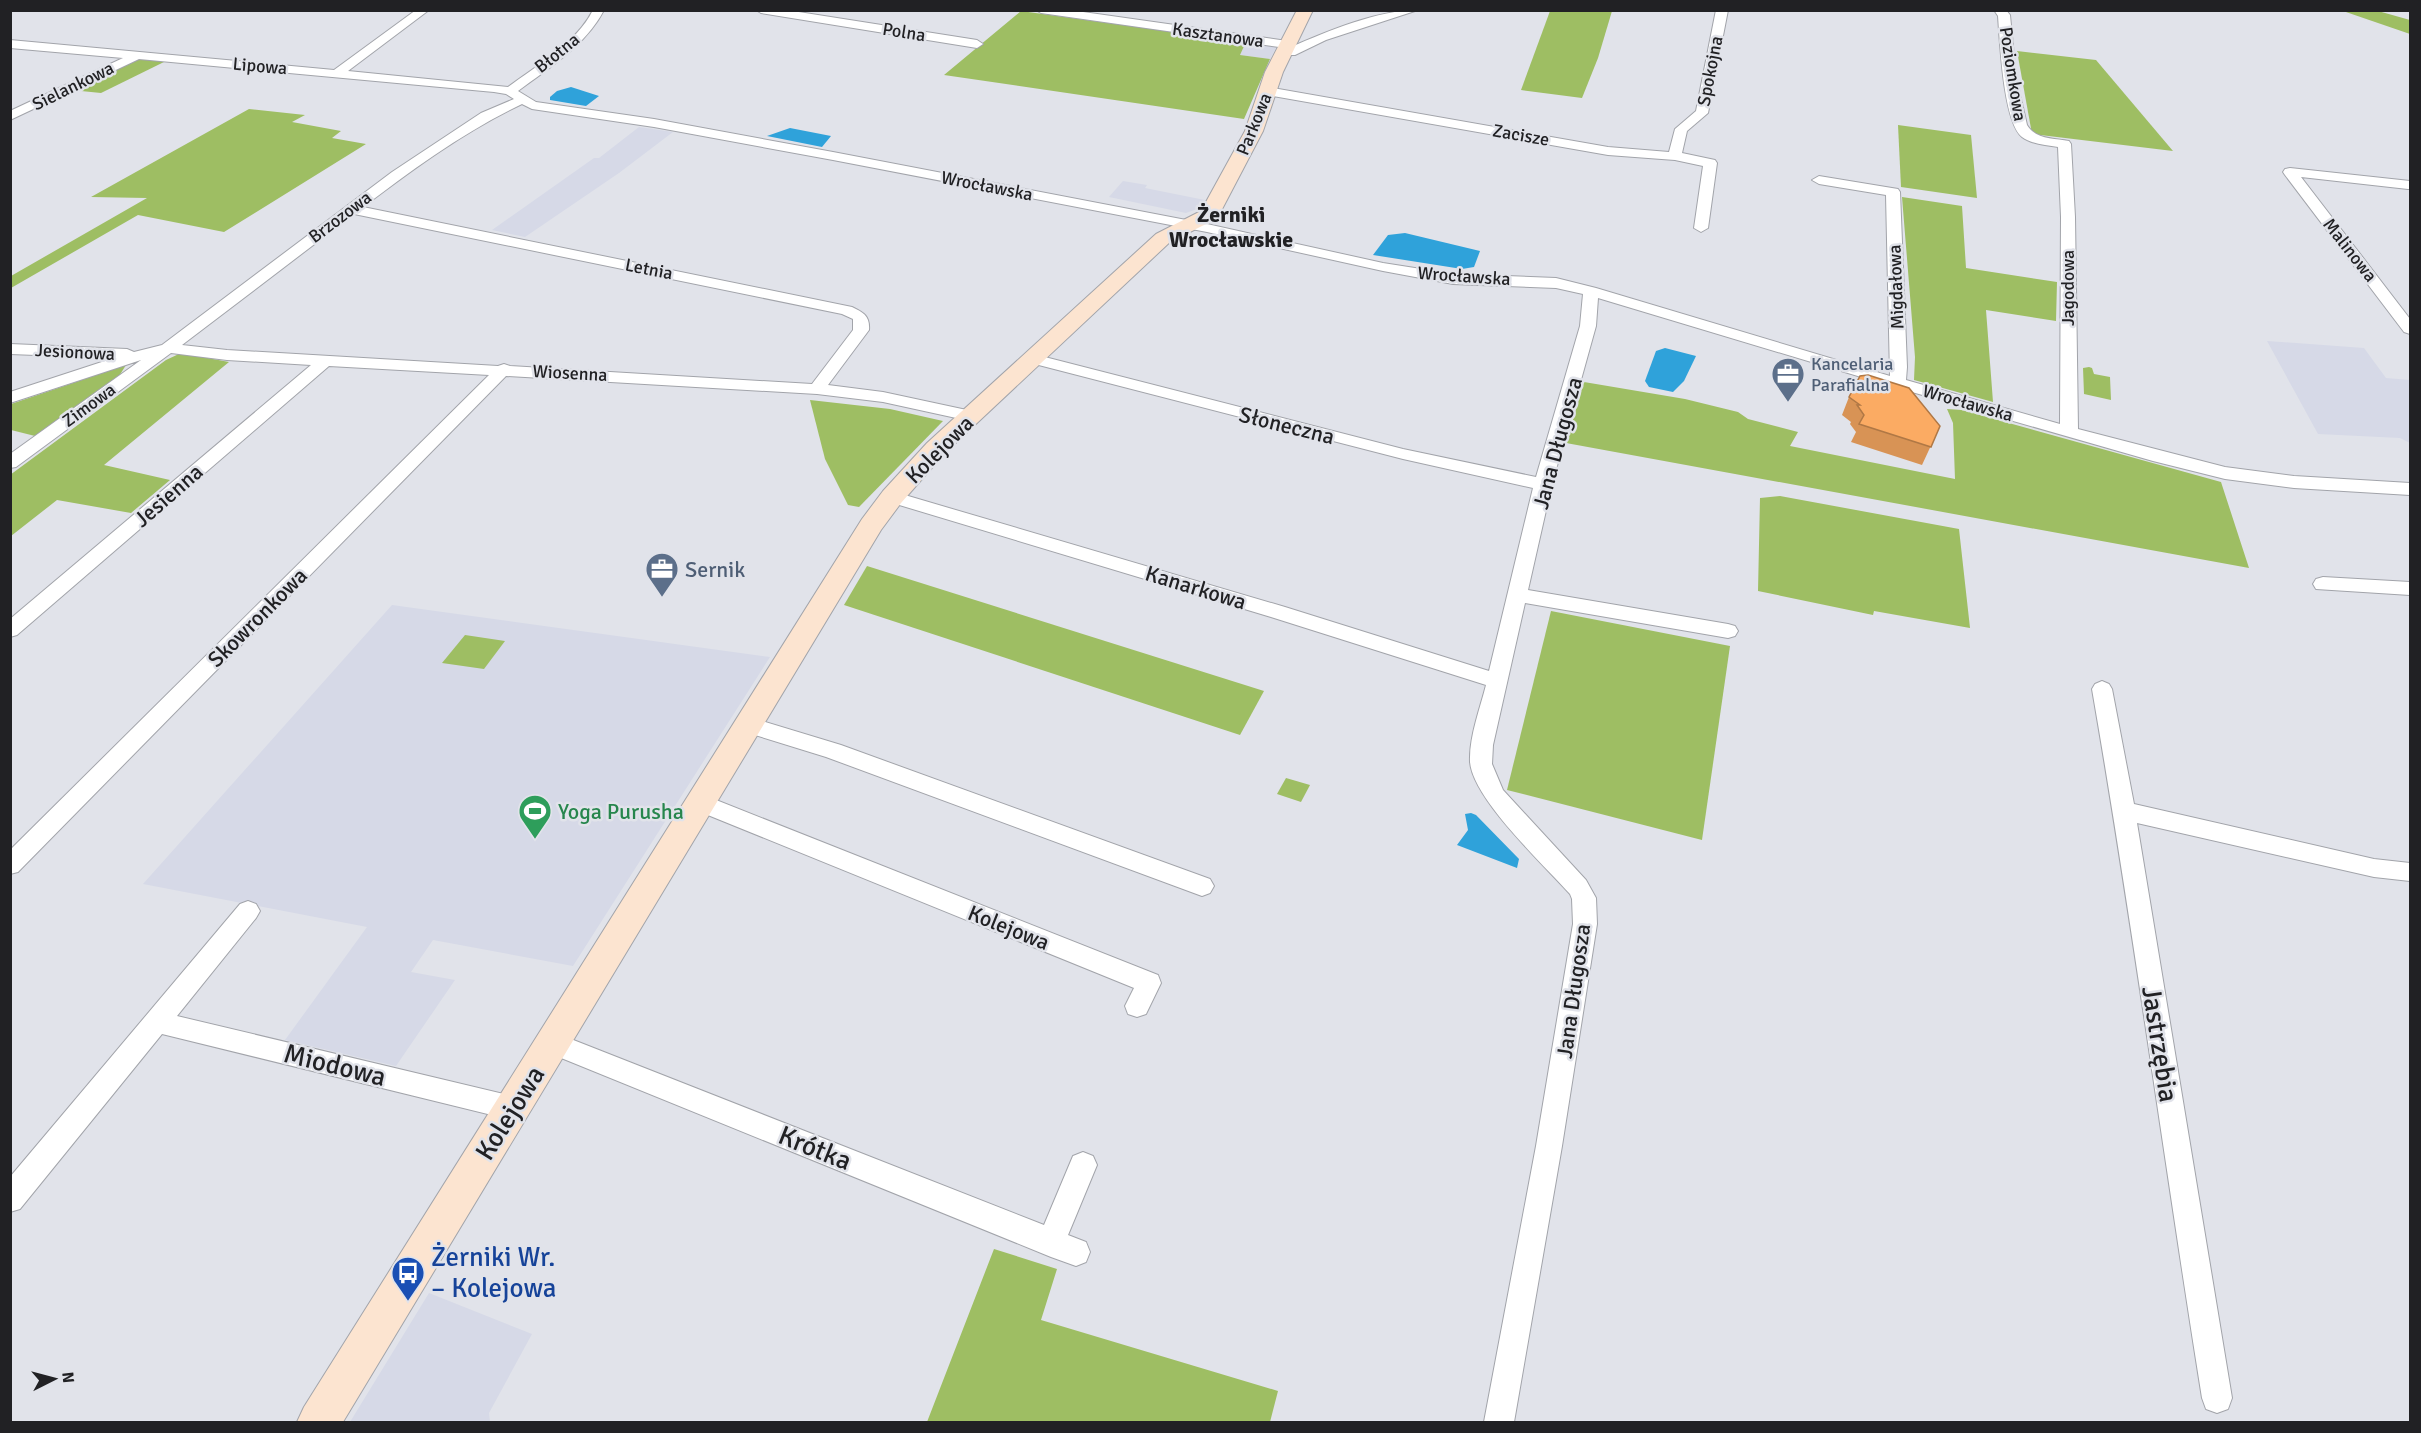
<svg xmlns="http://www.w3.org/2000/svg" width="2421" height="1433" font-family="Signika,sans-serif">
	<rect width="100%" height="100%" fill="#e1e3ea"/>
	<g fill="#d6d9e7">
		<polygon points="1246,42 1277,46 1270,59 1240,55"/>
		<polygon points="639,127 673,132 619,173 525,237 492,230 594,158 599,158"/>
		<polygon points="1123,181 1147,185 1145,188 1205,200 1197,209 1186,213 1109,197"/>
		<polygon points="2267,341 2364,348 2386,378 2410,380 2410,443 2400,438 2318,434"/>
		<polygon points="392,605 770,657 573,966 433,940 411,972 455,980 396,1066 285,1040 367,927 143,884"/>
		<polygon points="429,1293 532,1334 489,1413 490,1422 350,1422"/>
	</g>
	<g fill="#9ebe63">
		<polygon points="1021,11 1246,42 1240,55 1270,59 1244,119 944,75"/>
		<polygon points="1550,11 1612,11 1598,58 1582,98 1521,90"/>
		<polygon points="2343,11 2378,11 2410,20 2410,34"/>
		<polygon points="2017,51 2096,60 2173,151 2032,134"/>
		<polygon points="137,58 166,61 101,93 71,90"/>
		<polygon points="249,109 305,115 292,122 341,131 332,138 366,144 224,232 138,215 11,288 11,276 147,198 91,197"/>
		<polygon points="1898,125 1971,135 1977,198 1901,187"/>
		<polygon points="1902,197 1962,206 1966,268 2057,282 2056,321 1986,310 1993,402 1914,380 1915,357"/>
		<polygon points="181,353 229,362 104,465 170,480 131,513 57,500 11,536 10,475 166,360"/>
		<polygon points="126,365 116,381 39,437 11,430 11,404"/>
		<polygon points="2089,367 2092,368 2094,374 2110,377 2111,400 2084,394 2083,368"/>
		<polygon points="1584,382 1685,399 1738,412 1748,419 1798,432 1790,446 1955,479 1953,423 1947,409 1962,410 2221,482 2249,568 1566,443"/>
		<polygon points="810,400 890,409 943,421 859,507 848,505 825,459"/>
		<polygon points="1780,496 1959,529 1970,628 1874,611 1873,615 1758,591 1760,498"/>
		<polygon points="867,566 1264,691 1240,735 844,605"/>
		<polygon points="1551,611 1730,646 1702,840 1507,790"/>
		<polygon points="465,635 505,641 484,669 442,663"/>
		<polygon points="1286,778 1310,785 1301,802 1277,794"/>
		<polygon points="994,1249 1057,1269 1041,1320 1278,1391 1270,1422 927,1422"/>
	</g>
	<g fill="#2fa2da">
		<polygon points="571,87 599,96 586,106 550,100 550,97 557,91"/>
		<polygon points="790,128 831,136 822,147 767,136"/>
		<polygon points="1405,233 1480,251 1474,267 1462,269 1373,255 1388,235"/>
		<polygon points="1665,348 1696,356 1684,381 1673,392 1649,387 1645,381 1656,351"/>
		<polygon points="1471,813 1476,815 1519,859 1517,868 1457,845 1468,830 1465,814"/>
	</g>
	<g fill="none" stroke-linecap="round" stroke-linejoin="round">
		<g stroke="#a2a4aa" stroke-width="2">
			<g id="street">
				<path d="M416,10H429L348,71L508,87C537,65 576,44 593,10H604C586,45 549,68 518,91L536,102L654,119L833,152L1207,224L1383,263L1453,274L1556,278L1596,288L1890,376L1886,195L1819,184L1812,180L1819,176L1898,189L1900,192L1907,367L1906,380L2060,424L2061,217L2058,147C2046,145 2031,144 2022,137C2003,121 2000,41 1998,16L1994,10H2006L2010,15L2016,77L2027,125C2036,140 2054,138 2069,141L2071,144L2075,217L2078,429L2225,467L2294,476L2410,483V495L2294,488L2225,479L2153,461L1891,386L1598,298L1596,326L1552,484L1528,590L1728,624L1735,626L1738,631L1735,636L1728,638L1525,603L1493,745L1492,764L1503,790L1586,880L1596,898L1597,924L1562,1146L1514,1422H1484L1536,1146L1573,924L1572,899L1570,894C1544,865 1473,799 1470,762C1469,737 1480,709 1486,685L1271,617L886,501L883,497L886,493H898L1285,607L1489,671L1533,488L1403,459L1027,362L1025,359L1033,354L1403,449L1536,477L1580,326L1583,294L1556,288L1453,284L1383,271L1207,232L833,160L654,127L532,109L522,104C465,131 413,169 363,207L852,307C864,313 870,316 869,330L828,385L883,392L976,412L978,416L976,420L970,421L883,402L817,394L506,376L18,872L10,874V850L489,375L329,366L17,635L10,637V619L311,365L227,360L171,353L16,467L10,468V454L141,360L10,403V392L114,358L10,354V344L127,349L134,352L162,345L392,172L481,113L514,99L506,94L494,92L139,59L10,120V111L123,58L10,48V40L334,70ZM354,214L842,314L853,319V330L812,384L510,366L504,364L498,366L227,350L182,345Z"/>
				<polygon points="756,10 786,10 977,40 983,44 977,48 761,13"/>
				<path d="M1036,10H1069L1287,41L1291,42V47C1328,31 1378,10 1418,10L1326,40L1295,55H1280L1278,52L1286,48L1041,13Z"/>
				<polygon points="1716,10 1728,10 1708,113 1687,131 1682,153 1715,160 1717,163 1708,228 1701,232 1694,228 1703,166 1675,160 1608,155 1267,95 1261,91 1267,87 1608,147 1669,152 1675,129 1696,111"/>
				<polygon points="2290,168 2410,181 2410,189 2408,189 2301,177 2410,319 2410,334 2404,332 2285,175 2283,172 2285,169"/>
				<polygon points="2323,577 2410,582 2410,595 2316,589 2313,584 2316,579"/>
				<path d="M2102,681L2109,684L2112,689L2134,804L2374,859L2410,863V881L2374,877L2137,823L2232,1398L2228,1409L2217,1413L2206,1409L2202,1398C2164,1162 2133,925 2092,689L2095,684Z"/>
				<polygon points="749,717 841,745 1210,879 1214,886 1210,893 1202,896 826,757 742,731 738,725 742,719"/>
				<polygon points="701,794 1158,975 1161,983 1146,1014 1137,1017 1128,1014 1125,1006 1134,988 693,809 690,803 693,797"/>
				<polygon points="248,901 256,904 260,911 256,918 177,1016 512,1096 521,1099 525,1108 521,1117 512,1120 162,1034 20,1209 10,1212 10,1177 240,904"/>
				<polygon points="553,1032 1044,1225 1073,1156 1083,1152 1093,1156 1097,1165 1068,1235 1086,1242 1090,1252 1086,1262 1076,1266 1051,1257 544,1051 540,1043 544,1035"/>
			</g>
		</g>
		<g stroke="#a2a4aa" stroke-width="2">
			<polygon id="secondary" points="1297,10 1313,10 1283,72 1263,131 1219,215 1216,219 1170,242 945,453 901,503 881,530 343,1422 297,1422 304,1407 862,519 883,491 927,443 1156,234 1201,211 1245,131 1265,72"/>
		</g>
		<use href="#street" fill="#fff" fill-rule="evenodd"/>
		<use href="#secondary" fill="#fce4d0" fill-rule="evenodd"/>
	</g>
	<polygon fill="#d89355" points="1849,397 1940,426 1922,465 1851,442 1856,432 1850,424 1851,422 1842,415"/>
	<polygon fill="#fbab63" stroke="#b07845" stroke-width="1.5" points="1868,375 1909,388 1940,426 1931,447 1859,424 1864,415 1857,405 1860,405 1849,397 1860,376"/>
	<defs>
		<g id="office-pin" transform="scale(1.725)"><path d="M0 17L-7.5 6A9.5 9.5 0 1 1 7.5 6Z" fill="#5c6f8a" stroke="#e1e3ea"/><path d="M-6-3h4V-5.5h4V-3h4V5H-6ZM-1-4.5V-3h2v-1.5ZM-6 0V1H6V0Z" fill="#fff"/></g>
		<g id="stadium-pin" transform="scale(1.725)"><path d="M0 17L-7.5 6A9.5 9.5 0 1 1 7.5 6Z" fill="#2e9e5b" stroke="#e1e3ea"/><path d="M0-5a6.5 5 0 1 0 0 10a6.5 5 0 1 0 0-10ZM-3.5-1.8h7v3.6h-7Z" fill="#fff"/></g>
		<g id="bus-pin" transform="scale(1.725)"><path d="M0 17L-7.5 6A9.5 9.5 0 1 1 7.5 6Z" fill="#1a4fb4" stroke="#e1e3ea"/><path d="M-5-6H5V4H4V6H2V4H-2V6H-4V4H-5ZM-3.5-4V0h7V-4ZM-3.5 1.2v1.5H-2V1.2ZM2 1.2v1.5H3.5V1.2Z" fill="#fff"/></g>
	</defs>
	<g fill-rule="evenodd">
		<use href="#office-pin" x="1788" y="374"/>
		<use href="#office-pin" x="662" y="569"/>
		<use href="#stadium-pin" x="535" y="811"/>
		<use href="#bus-pin" x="408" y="1273"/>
	</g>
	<g text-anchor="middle" stroke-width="5" stroke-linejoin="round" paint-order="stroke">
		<g font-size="18" fill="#212124" stroke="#e1e3ea">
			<text transform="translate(904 32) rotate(9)" y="6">Polna</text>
			<text transform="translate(1218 35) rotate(8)" y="6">Kasztanowa</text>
			<text transform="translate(557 53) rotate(-39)" y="6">Błotna</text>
			<text transform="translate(260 66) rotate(5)" y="6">Lipowa</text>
			<text transform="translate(1710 71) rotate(-79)" y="6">Spokojna</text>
			<text transform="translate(2013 74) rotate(81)" y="6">Poziomkowa</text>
			<text transform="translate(73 86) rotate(-26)" y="6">Sielankowa</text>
			<text transform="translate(1254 124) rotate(-68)" y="6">Parkowa</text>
			<text transform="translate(1521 135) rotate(10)" y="6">Zacisze</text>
			<text transform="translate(987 186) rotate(11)" y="6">Wrocławska</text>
			<text transform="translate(340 217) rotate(-37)" y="6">Brzozowa</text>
			<text transform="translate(2350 250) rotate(52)" y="6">Malinowa</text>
			<text transform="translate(649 269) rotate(11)" y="6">Letnia</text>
			<text transform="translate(1464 276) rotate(4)" y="6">Wrocławska</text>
			<text transform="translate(1896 287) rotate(-92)" y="6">Migdałowa</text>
			<text transform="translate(2068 288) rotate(-90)" y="6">Jagodowa</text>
			<text transform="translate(75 352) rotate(3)" y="6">Jesionowa</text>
			<text transform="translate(570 373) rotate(3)" y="6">Wiosenna</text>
			<text transform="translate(1968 403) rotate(16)" y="6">Wrocławska</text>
			<text transform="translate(89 405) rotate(-36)" y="6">Zimowa</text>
		</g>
		<g font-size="18" fill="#4e5e75" stroke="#e1e3ea" text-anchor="start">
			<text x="1811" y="370">Kancelaria<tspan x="1811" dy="21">Parafialna</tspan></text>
		</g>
		<g font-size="22" font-weight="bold" fill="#212124" stroke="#e1e3ea">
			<text x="1231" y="222">Żerniki<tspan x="1231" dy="25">Wrocławskie</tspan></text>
		</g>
		<g font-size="22" fill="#212124" stroke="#e1e3ea">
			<text transform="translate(1287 425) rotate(14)" y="8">Słoneczna</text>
			<text transform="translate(1557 443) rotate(-75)" y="8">Jana Długosza</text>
			<text transform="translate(939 449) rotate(-45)" y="8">Kolejowa</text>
			<text transform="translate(168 495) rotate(-41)" y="8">Jesienna</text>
			<text transform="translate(1196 587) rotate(17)" y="8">Kanarkowa</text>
			<text transform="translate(257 617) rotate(-45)" y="8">Skowronkowa</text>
			<text transform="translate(1009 927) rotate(22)" y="8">Kolejowa</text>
			<text transform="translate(1573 991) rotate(-82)" y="8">Jana Długosza</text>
		</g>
		<g font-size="22" fill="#4e5e75" stroke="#e1e3ea" text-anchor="start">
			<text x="685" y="577">Sernik</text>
		</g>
		<g font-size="22" fill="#27864d" stroke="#e1e3ea" text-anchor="start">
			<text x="558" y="819">Yoga Purusha</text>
		</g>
		<g font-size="27" fill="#212124" stroke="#e1e3ea">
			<text transform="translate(2160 1044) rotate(81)" y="9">Jastrzębia</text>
			<text transform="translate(335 1065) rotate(14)" y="9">Miodowa</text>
			<text transform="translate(510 1113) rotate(-58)" y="9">Kolejowa</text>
			<text transform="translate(815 1148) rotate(22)" y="9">Krótka</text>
		</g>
		<g font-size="27" fill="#164399" stroke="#e1e3ea" text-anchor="start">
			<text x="431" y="1266">Żerniki Wr.<tspan x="431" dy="31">– Kolejowa</tspan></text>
		</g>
	</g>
	<rect width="2421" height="1433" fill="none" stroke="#212124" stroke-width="24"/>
	<g transform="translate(54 1379) rotate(84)" stroke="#e1e3ea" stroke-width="4.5" paint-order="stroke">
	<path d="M0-4.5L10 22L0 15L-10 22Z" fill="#212124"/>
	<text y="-9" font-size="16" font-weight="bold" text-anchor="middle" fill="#212124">N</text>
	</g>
</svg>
